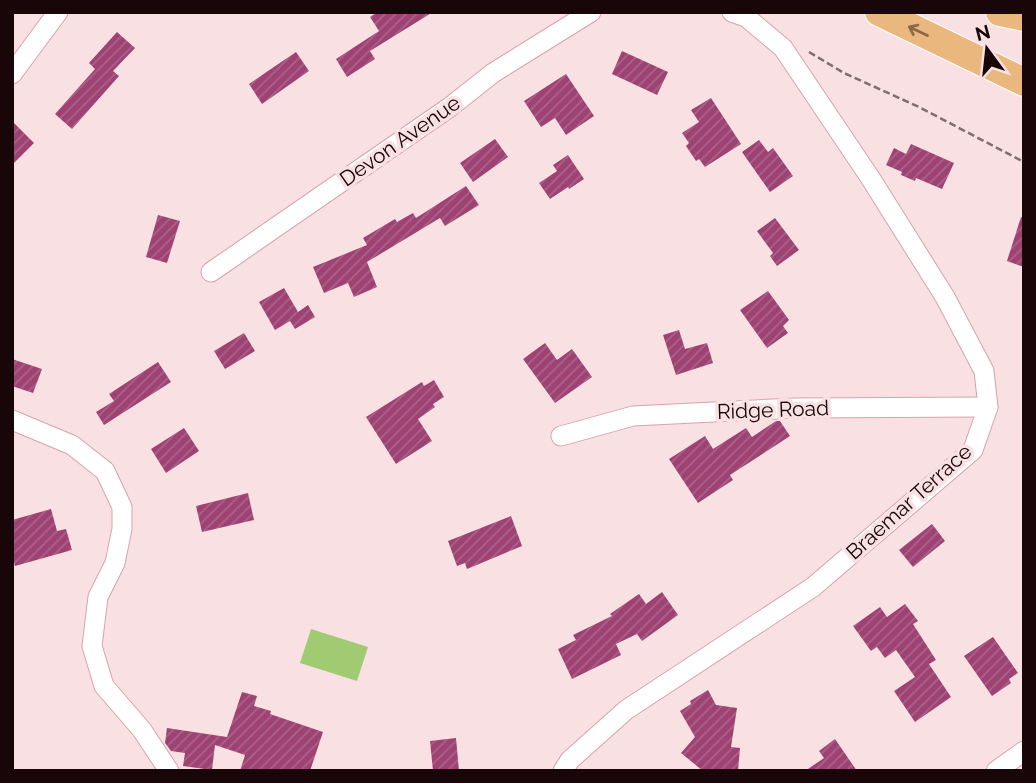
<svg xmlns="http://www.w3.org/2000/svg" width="1036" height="783" font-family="Raleway,sans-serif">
	<defs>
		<pattern id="building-hatch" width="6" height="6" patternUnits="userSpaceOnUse" patternTransform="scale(1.75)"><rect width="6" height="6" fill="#9f4273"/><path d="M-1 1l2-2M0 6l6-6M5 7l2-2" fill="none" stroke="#a76487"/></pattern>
	</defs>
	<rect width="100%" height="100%" fill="#f9e1e3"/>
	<polygon fill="#a0cb73" points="311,629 368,647 357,681 300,663"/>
	<g fill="url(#building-hatch)">
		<polygon points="377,12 433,12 370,51 375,59 347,77 336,59 379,31 370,17"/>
		<polygon points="117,32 135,48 113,71 119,76 72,129 55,114 95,69 89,63"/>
		<polygon points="622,51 668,72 657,95 612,74"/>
		<polygon points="296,52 309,71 262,104 249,84"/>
		<polygon points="566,74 594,116 566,135 555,118 541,127 524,101"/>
		<polygon points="711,98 741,144 705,167 699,159 696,161 686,146 689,143 682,133 699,122 691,110"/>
		<polygon points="12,121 34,143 12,165"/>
		<polygon points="495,139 508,157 473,182 460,163"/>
		<polygon points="759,140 768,152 773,148 793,176 770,192 742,152"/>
		<polygon points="911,144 954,163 942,189 916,178 915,181 901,175 902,172 886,165 894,148 906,154"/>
		<polygon points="568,155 584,179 569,189 568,187 550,199 539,183 557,171 553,165"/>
		<polygon points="466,186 479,205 445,226 440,218 367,262 377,287 354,297 348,283 324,293 313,267 367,245 363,238 395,219 397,222 413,213 416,218"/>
		<polygon points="158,215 180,221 167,263 146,257"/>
		<polygon points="1021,217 1024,217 1024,267 1007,261"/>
		<polygon points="775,218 799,250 777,266 770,256 773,253 757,231"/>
		<polygon points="284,288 298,312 308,305 315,317 295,329 290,321 275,330 259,302"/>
		<polygon points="768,291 789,320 783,326 788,333 767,348 740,310"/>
		<polygon points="679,330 685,349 707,343 713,363 676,375 663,335"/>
		<polygon points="244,333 255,351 225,369 214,351"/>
		<polygon points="545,343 557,360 572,349 592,377 555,403 523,359"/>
		<polygon points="12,359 42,369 33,393 12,386"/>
		<polygon points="158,362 171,382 104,425 96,412 114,401 109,394"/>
		<polygon points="434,380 444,397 433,404 435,407 418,419 432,441 396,464 366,417 422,382 424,386"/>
		<polygon points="776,421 780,421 790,436 730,475 733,480 698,503 669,459 705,436 713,449 746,428 752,437"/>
		<polygon points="184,428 199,451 166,473 151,449"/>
		<polygon points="248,493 254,520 202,532 196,506"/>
		<polygon points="51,509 57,531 66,529 72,550 15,566 12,556 12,520"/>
		<polygon points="511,516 522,546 467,569 465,563 457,566 448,541"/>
		<polygon points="932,524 945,541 913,567 899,550"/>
		<polygon points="662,592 678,615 642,641 637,634 616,644 621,655 572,679 558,649 576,640 573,635 612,616 610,614 639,594 646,604"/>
		<polygon points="905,604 918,621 913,624 936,660 929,664 951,697 915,722 894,691 915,677 896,650 885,658 877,647 871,651 853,626 880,607 887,617"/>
		<polygon points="993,637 1018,673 1009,679 1011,683 992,696 964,656"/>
		<polygon points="708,690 716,705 737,708 731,747 740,748 738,771 703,771 681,753 695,737 680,711 691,704 690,701"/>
		<polygon points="242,692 257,696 254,706 271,711 270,714 323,732 310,771 240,771 245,755 215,745 212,770 183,766 185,753 171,751 165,743 167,728 227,737"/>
		<polygon points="456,738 459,771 433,771 430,741"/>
		<polygon points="835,739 857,771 805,771 824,758 819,751"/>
	</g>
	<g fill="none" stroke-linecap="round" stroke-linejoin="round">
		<g stroke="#d9a2a9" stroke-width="21">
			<g id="minor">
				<polyline points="12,74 58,12"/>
				<polyline points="211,272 450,107 493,73 591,12"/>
				<polyline points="12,420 72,445 105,471 122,507 122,529 115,563 98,597 92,646 104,686 142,730 169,771"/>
				<polyline points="561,436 633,416 795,408 988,407"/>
				<polyline points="563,771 570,760 626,710 813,587 973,450 988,407 984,371 945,297 871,179 783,48 746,17 732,12"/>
				<polyline points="996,771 1024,751"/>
			</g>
		</g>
		<g stroke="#fff" stroke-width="30">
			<g id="highway">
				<polyline points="879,12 1024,82"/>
				<polyline points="1000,12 1024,17"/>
			</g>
		</g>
		<polyline stroke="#826d6f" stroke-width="2.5" stroke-dasharray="7 3.5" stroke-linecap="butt" points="809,52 844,73 919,107 1024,162"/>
		<use href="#minor" stroke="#fff" stroke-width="19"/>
		<use href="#highway" stroke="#eab87e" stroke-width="28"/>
	</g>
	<defs><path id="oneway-shaft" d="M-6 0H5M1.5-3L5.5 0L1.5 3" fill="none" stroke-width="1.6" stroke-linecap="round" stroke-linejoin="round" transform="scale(1.75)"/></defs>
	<use stroke="#8c6849" href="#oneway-shaft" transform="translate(918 31) rotate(-154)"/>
	<g text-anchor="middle" stroke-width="7" stroke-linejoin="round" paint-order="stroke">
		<g font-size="21" fill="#180609" stroke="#f9e1e3">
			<text transform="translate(400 141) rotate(-35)" y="7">Devon Avenue</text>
			<text transform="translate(773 410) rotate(-2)" y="7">Ridge Road</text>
			<text transform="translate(909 502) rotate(-42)" y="7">Braemar Terrace</text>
		</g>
	</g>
	<rect width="1036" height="783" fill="none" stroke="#180609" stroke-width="28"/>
	<g transform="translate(987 49) rotate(345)" stroke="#f9e1e3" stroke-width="5" paint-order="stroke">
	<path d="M0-5L12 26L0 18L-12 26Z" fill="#180609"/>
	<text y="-10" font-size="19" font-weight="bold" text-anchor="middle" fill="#180609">N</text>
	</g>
</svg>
